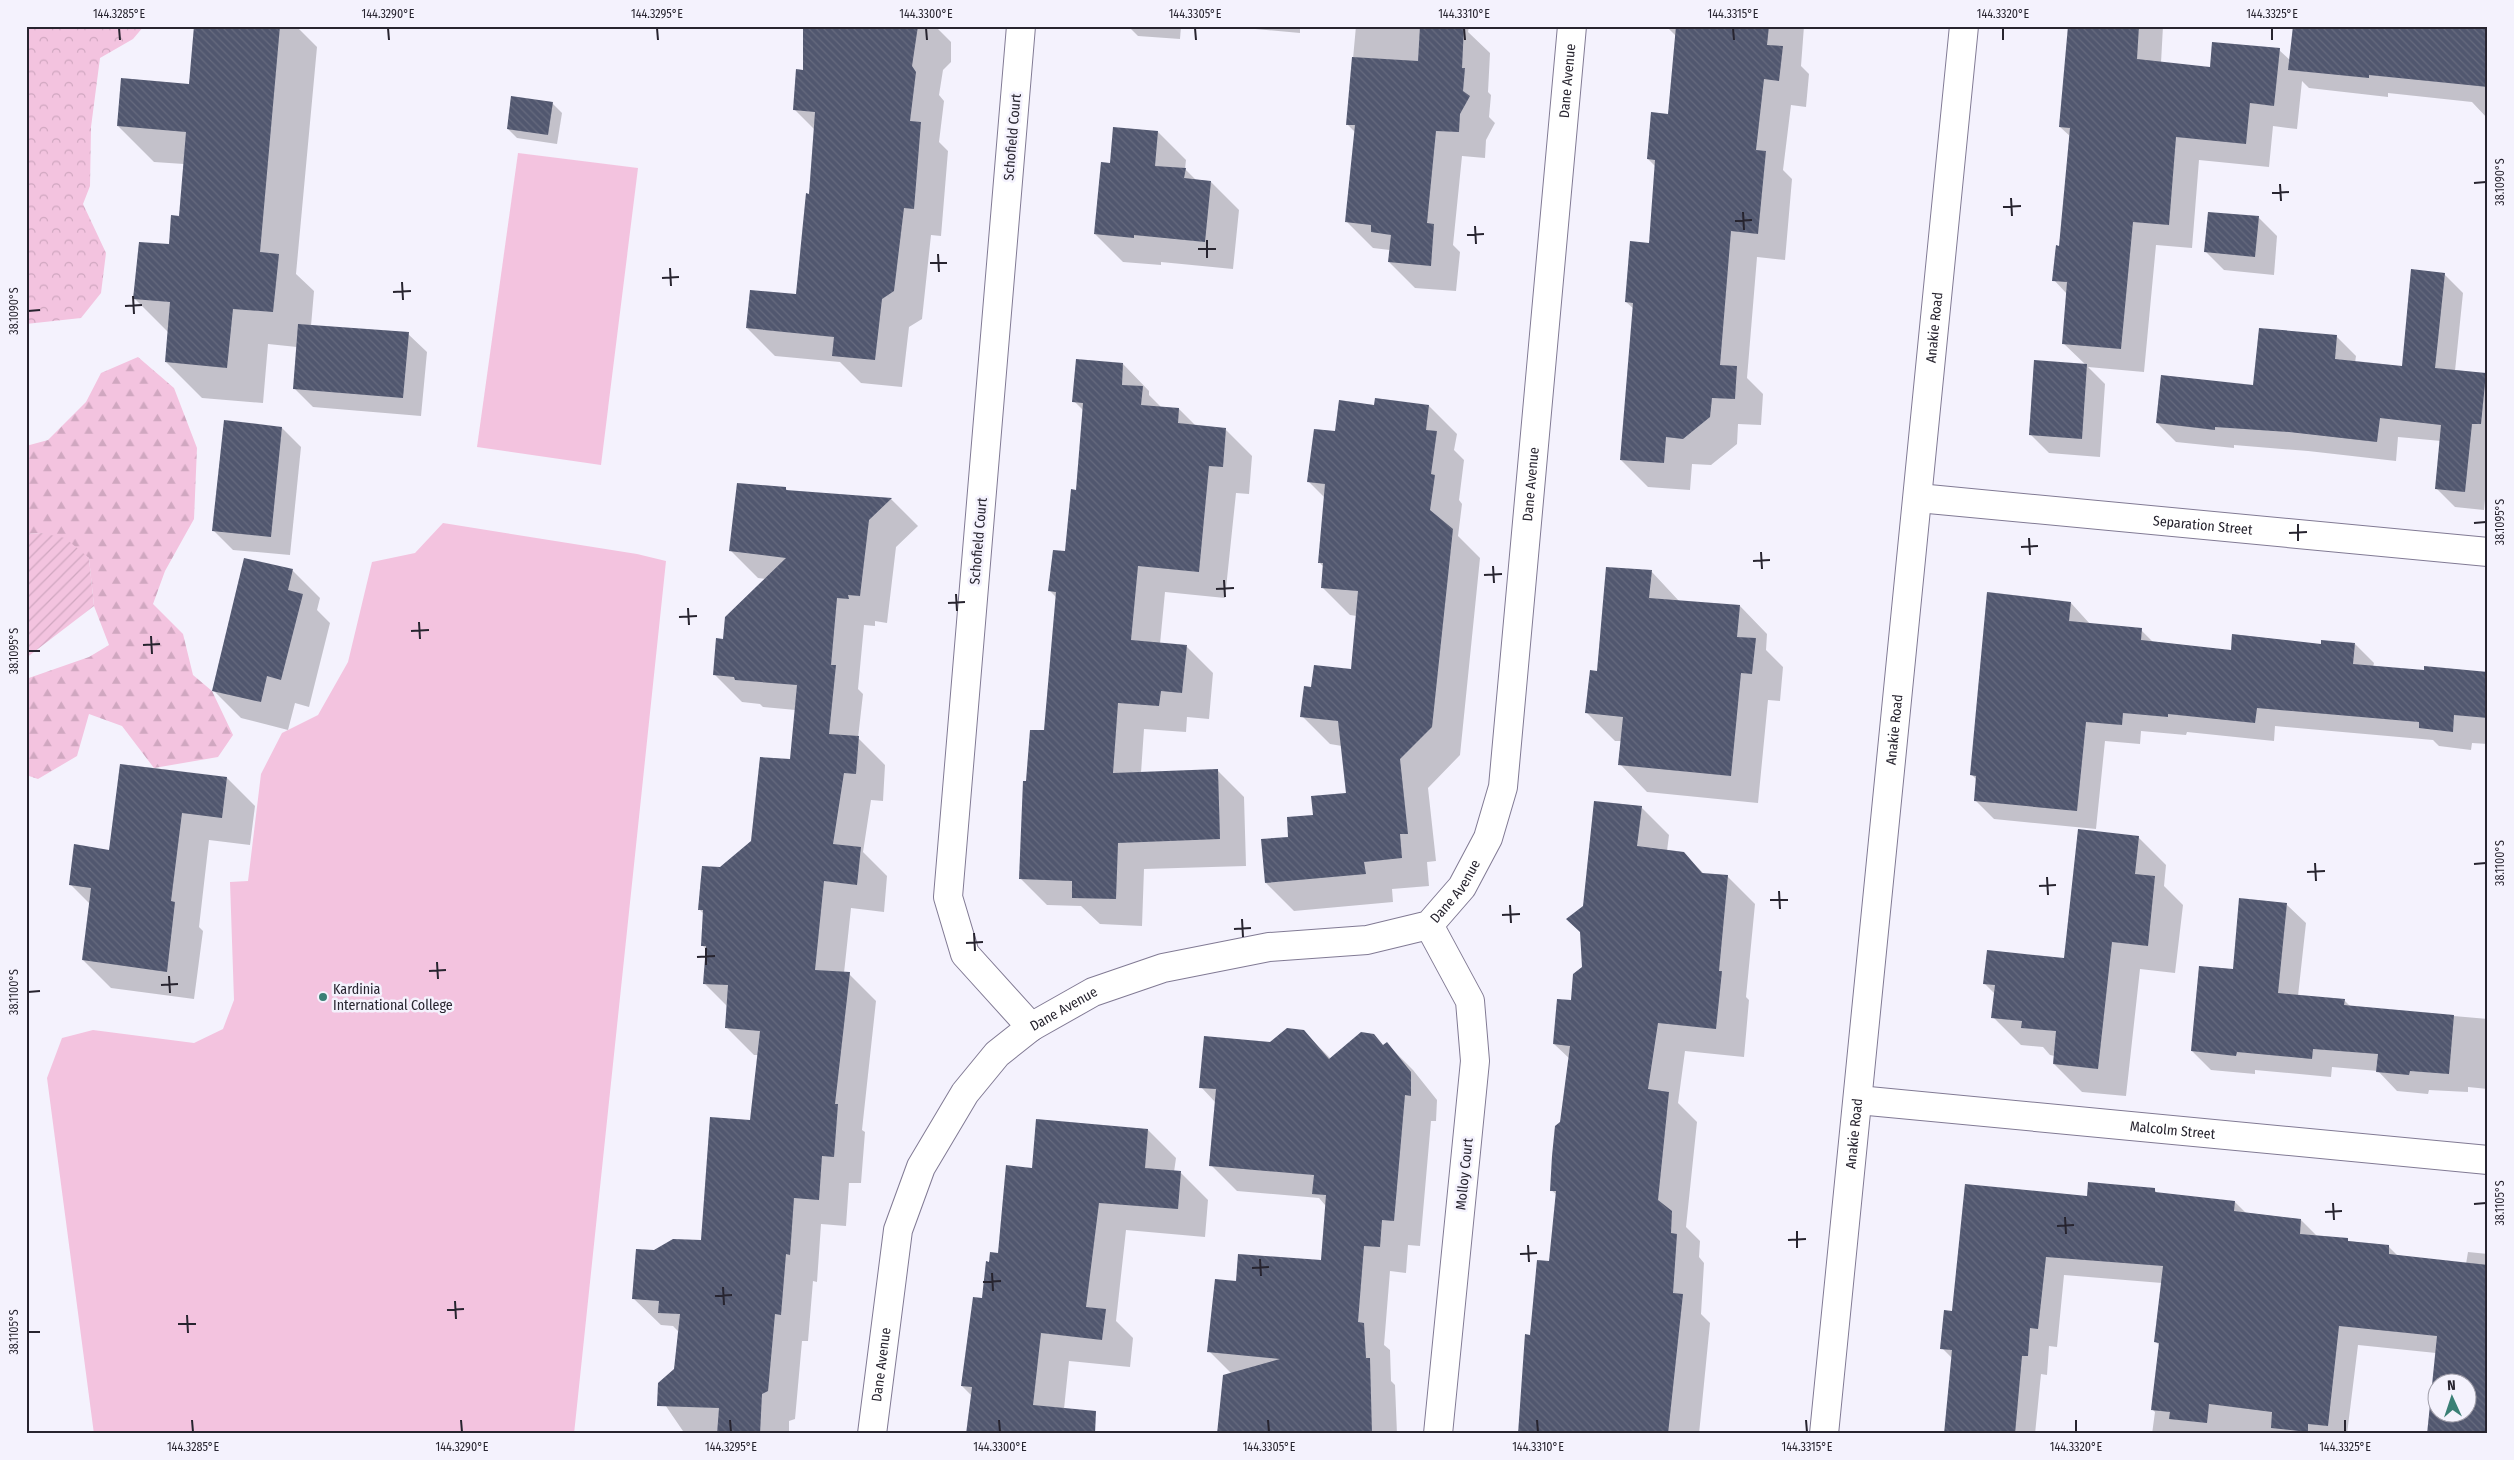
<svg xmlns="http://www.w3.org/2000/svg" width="2514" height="1460" font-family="'Fira Sans Condensed',sans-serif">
	<defs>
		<pattern id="forest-firs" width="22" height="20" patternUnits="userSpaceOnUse" patternTransform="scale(1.25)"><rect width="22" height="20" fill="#f3c3df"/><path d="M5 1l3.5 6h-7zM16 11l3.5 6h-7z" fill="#d0a7c0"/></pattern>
		<pattern id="park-crowns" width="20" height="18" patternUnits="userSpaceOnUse" patternTransform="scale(1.25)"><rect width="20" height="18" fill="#f3c3df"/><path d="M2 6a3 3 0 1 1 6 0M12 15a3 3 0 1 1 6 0" fill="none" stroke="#d0a7c0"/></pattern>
		<pattern id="garden-furrows" width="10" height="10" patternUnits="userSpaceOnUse" patternTransform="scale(1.25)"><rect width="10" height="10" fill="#f3c3df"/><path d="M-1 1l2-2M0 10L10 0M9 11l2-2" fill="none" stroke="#d0a7c0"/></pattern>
		<pattern id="building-back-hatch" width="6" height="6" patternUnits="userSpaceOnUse" patternTransform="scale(1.25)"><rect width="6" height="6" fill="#51576f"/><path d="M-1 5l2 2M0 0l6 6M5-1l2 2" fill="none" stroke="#676b7f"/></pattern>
	</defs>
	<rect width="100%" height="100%" fill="#f4f2fd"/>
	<g fill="#f3c3df">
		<polygon points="518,153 638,168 601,465 477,447"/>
		<polygon points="443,523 637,554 666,561 574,1434 94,1434 47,1078 62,1038 93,1030 194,1043 223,1029 234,1000 230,882 248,881 261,774 282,733 318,715 348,662 372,562 415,553"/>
	</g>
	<polygon fill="url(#forest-firs)" points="138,357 174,388 197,448 194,519 165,571 153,604 183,634 193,675 212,691 233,735 218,757 154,768 122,726 89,714 77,756 38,779 26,775 26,679 89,657 109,645 94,606 89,558 41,533 26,534 26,446 48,440 86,402 101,373"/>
	<polygon fill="url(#park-crowns)" points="26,26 144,26 133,39 100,58 91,127 90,186 83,204 106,253 101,293 81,318 26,324"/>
	<polygon fill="url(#garden-furrows)" points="41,533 65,538 89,558 94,606 26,658 26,534"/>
	<g fill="#0003" fill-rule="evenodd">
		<polygon points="195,26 296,26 317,47 296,274 314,291 311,326 408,334 427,352 421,416 313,407 294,388 297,347 268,344 263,403 202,398 166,362 169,333 135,299 170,245 180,218 184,164 154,162 118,126 190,86"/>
		<polygon points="812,26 935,26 951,42 951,62 943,70 939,95 944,101 939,142 948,151 941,236 931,235 922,319 909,327 902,387 861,383 840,362 775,356 747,328 797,296 810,195 815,130 794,109 805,71"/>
		<polygon points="1128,26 1181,26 1180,39 1138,36"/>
		<polygon points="1221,26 1300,26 1300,33"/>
		<polygon points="1356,26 1469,26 1468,32 1490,53 1488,92 1491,95 1489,117 1495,123 1486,140 1485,158 1462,156 1453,245 1460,252 1456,291 1415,288 1389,262 1390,250 1373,248 1347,222 1355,132 1347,124"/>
		<polygon points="1666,26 1804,26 1801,66 1809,74 1806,107 1791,105 1783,170 1792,179 1785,260 1757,257 1747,378 1763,394 1761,425 1738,424 1737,444 1711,465 1692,464 1690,490 1648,487 1621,460 1634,309 1626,302 1650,244 1656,167 1648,159 1669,115 1676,36"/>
		<polygon points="2079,26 2163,26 2161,63 2211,68 2279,50 2291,61 2488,26 2488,119 2472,102 2388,93 2388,97 2309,88 2302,81 2297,129 2273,126 2269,167 2199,160 2192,248 2156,245 2144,372 2088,367 2105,384 2100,457 2049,453 2030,434 2086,365 2063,343 2067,294 2054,280 2060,247 2071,137 2060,127"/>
		<polygon points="552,103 562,113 557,144 517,138 508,129"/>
		<polygon points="1158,132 1186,160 1185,169 1196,180 1211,182 1239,210 1233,269 1161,262 1161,265 1123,262 1095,234 1111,164"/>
		<polygon points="2258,217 2277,236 2274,275 2224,270 2205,251"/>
		<polygon points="2444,274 2463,293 2455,371 2485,375 2488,377 2488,469 2484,510 2455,507 2436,488 2441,441 2398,437 2396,461 2308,451 2234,445 2234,448 2176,442 2157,423 2254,387 2337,337 2356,356 2355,363 2403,368"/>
		<polygon points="1123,364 1149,391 1149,395 1162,408 1179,409 1196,426 1225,429 1252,456 1249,494 1236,493 1225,598 1165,592 1160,644 1186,646 1213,673 1209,719 1187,717 1186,732 1144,729 1141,773 1218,771 1244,797 1246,866 1144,869 1142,926 1100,924 1081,906 1047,905 1021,879 1028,782 1045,732 1057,598 1050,591 1066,552 1077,491 1084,411 1074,401"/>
		<polygon points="1376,406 1429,406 1457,434 1454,450 1464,460 1459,500 1462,504 1458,536 1480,558 1460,755 1428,788 1436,861 1427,862 1429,886 1392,889 1393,902 1294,911 1266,883 1290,838 1314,816 1347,794 1342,746 1330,744 1302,716 1312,688 1352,671 1357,616 1350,615 1322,587 1324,567 1319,562 1325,498 1309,482 1336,432"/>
		<polygon points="282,428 301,447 290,555 233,550 214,531"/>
		<polygon points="785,488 789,492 891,499 918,526 896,547 887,623 875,621 875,626 864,625 858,689 863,694 858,738 885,765 883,801 871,800 863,852 887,876 884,912 851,908 844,973 849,974 876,1001 862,1130 865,1132 861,1183 849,1183 846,1226 821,1224 817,1282 813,1281 808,1341 802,1341 795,1419 789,1421 789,1434 685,1434 659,1396 675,1369 679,1332 673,1326 661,1325 633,1298 655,1251 702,1242 751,1122 758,1055 754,1055 726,1027 728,1007 704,983 707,950 702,945 704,914 699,909 720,869 753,841 791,760 796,710 763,707 760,704 742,702 715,675 725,640 766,579 758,578 731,551"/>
		<polygon points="292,570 320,598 317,610 330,623 309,707 295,703 288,730 241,718 213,690"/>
		<polygon points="1651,571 1679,601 1740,606 1767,634 1766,650 1783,667 1780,701 1768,700 1758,803 1647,792 1620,764 1622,741 1615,741 1587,713 1599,672"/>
		<polygon points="2071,603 2090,624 2141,630 2154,643 2232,651 2322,645 2323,641 2355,644 2374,663 2373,667 2425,672 2488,673 2488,744 2472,743 2471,750 2439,746 2433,740 2275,726 2274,741 2187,732 2186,735 2141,731 2140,744 2105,741 2096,829 1994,819 1975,800 1977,780 1972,775"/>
		<polygon points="227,778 255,806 250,845 209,840 199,927 203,931 194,999 111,988 83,960 90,904 71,885 110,851"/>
		<polygon points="1641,807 1669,835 1667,851 1684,853 1704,874 1727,876 1755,904 1746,997 1749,1000 1744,1057 1685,1051 1678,1103 1697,1122 1686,1227 1700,1241 1699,1257 1704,1263 1701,1314 1710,1323 1699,1434 1519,1434 1531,1336 1550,1263 1557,1195 1551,1190 1570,1059 1554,1044 1572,1002 1583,967 1584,906"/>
		<polygon points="2138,837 2166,865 2164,886 2183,905 2175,973 2140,969 2126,1096 2082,1092 2054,1064 2055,1056 2050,1055 2043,1047 2021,1045 1993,1017 1995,994 1985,984 2065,959"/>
		<polygon points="2287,905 2306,923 2298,996 2344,1000 2351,1007 2488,1019 2488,1089 2468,1087 2468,1092 2429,1090 2428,1094 2397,1091 2378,1071 2332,1067 2331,1077 2255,1070 2255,1074 2211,1070 2192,1051 2234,970"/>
		<polygon points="1303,1031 1331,1059 1387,1044 1413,1070 1437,1100 1436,1121 1431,1121 1420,1246 1408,1245 1406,1273 1390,1271 1384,1345 1390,1350 1391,1381 1395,1385 1397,1434 1218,1434 1232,1374 1209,1351 1237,1282 1322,1262 1326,1206 1319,1198 1237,1191 1211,1165 1216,1103 1201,1087 1270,1043"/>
		<polygon points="1148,1130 1176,1158 1174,1172 1180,1172 1208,1200 1205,1237 1126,1230 1116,1321 1133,1338 1130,1367 1069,1361 1064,1409 1071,1410 1096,1434 967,1434 972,1396 962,1386 990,1263 999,1254 1033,1169"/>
		<path d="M2154,1189L2158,1194L2235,1202L2246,1213L2301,1220L2317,1236L2389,1247L2398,1256L2466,1264L2468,1252L2488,1254V1434H2428L2436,1353L2358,1345L2347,1434H2152L2155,1412L2152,1409L2160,1346L2156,1342L2162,1283L2064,1275L2057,1347L2049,1346L2047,1375L2041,1374L2035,1434H1945L1952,1358L1942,1348L1954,1313L2088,1198ZM2436,1382H2466V1412H2436Z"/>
	</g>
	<g fill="url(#building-back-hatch)" fill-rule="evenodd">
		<polygon points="194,26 280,26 260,252 279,254 273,312 233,309 227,368 165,362 170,302 133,299 139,242 169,244 171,215 179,216 186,132 117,126 121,78 189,84"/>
		<polygon points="803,26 918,26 912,66 916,72 910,121 921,122 914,209 904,208 894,291 882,299 875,360 832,356 834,337 746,328 750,290 796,294 806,193 809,194 815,112 793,110 796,69 803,70"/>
		<polygon points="1420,26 1464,26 1462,68 1465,68 1463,91 1470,96 1460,114 1459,132 1436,131 1427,223 1434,224 1431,266 1388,262 1391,235 1371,232 1371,225 1345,222 1355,125 1346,125 1352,57 1418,61"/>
		<polygon points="1676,26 1769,26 1767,45 1783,46 1779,81 1764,79 1756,150 1766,151 1758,234 1731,231 1720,365 1737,366 1735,399 1712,398 1710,417 1683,439 1666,437 1664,463 1620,460 1633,303 1625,302 1630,241 1649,243 1655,160 1647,159 1651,112 1668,114"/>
		<polygon points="2068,26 2139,26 2137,59 2210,67 2212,42 2280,48 2274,106 2250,103 2246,144 2176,137 2169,225 2133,222 2121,349 2062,344 2067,282 2052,281 2056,245 2059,246 2070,128 2059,127"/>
		<polygon points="2293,26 2488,26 2488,87 2369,75 2369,78 2288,70"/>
		<polygon points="511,96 553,102 548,135 507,129"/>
		<polygon points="1113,127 1158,131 1155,166 1186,168 1184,178 1211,181 1205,242 1134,235 1134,238 1094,234 1101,162 1110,163"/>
		<polygon points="2208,212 2259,216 2255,257 2204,252"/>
		<polygon points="2411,269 2445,273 2435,368 2486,373 2481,424 2472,424 2465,492 2435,489 2441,425 2380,418 2377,442 2289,432 2215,427 2215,430 2156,423 2161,375 2253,385 2259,328 2337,335 2335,359 2402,366"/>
		<polygon points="298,324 409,332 403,398 293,389"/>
		<polygon points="1076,359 1123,363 1122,385 1143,386 1141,405 1179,408 1178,423 1226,428 1223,467 1209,466 1199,572 1138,566 1131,640 1187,645 1182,693 1161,691 1159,706 1118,703 1113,773 1218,769 1220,839 1118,843 1116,899 1072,898 1072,881 1019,879 1023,781 1026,781 1030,730 1044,730 1056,592 1048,591 1053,550 1065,551 1071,489 1076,490 1083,403 1072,402"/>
		<polygon points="2034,360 2087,364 2082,439 2029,435"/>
		<polygon points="1375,398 1429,405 1426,430 1437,431 1431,474 1435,475 1430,510 1453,529 1432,727 1400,759 1408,834 1400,834 1402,858 1364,862 1366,874 1265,883 1261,839 1288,837 1287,817 1313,815 1311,796 1346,793 1338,721 1300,717 1304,686 1311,687 1314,665 1351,669 1358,591 1321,588 1323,563 1318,563 1325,484 1307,482 1314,429 1335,431 1339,400 1374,405"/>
		<polygon points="224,420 282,427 271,537 212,531"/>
		<polygon points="737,483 786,487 786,490 892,498 869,520 860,596 848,595 849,599 837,598 831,665 836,665 829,734 859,736 856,774 844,773 833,844 861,847 857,885 824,881 815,970 850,972 835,1104 838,1104 834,1157 822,1156 819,1200 794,1198 790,1255 786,1254 781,1315 775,1314 768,1391 762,1394 760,1434 717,1434 719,1408 657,1406 658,1383 674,1369 680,1314 658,1313 659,1301 632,1299 636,1249 654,1250 673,1239 701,1240 710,1117 750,1120 760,1031 725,1028 728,985 703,984 706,946 701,946 703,910 698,910 702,866 720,867 751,841 760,757 790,759 797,685 735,680 734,677 713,675 716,638 723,639 725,617 786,558 729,551"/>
		<polygon points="244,558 293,569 288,590 303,594 281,680 267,676 261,702 212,691"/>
		<polygon points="1606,567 1652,570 1649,598 1740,605 1737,637 1756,638 1752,674 1741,673 1731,776 1618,765 1623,717 1585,713 1590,670 1597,671"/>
		<polygon points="1987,592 2071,602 2069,621 2142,628 2141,640 2231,650 2232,634 2321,644 2321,640 2355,643 2353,664 2424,670 2424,666 2488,672 2488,718 2454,715 2453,732 2419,728 2419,722 2257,708 2255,723 2168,714 2168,717 2123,713 2122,725 2086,722 2077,811 1974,801 1976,776 1970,775"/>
		<polygon points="120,764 227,777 222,818 182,813 171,901 175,902 167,972 82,960 91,888 69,885 74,844 109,850"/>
		<polygon points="1594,801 1642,806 1637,846 1684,852 1702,873 1728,875 1719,971 1722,971 1716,1029 1658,1023 1648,1089 1669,1092 1658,1200 1672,1211 1671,1233 1677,1234 1673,1293 1683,1294 1668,1434 1518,1434 1525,1334 1530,1335 1537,1260 1549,1261 1556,1191 1550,1191 1552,1156 1555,1126 1560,1122 1570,1046 1553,1044 1557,999 1571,1000 1573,974 1582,967 1580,932 1566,919 1583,906"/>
		<polygon points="2078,829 2139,836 2135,874 2155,876 2148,946 2112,942 2098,1069 2053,1064 2056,1031 2021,1028 2022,1021 1991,1018 1995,985 1983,984 1987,950 2064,958"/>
		<polygon points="2239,898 2287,903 2278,993 2345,999 2344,1005 2454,1015 2449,1074 2410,1071 2409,1075 2376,1072 2378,1054 2313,1049 2312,1059 2237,1052 2236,1056 2191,1051 2199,966 2233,969"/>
		<polygon points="1287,1028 1304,1030 1329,1059 1361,1032 1374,1034 1383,1045 1387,1042 1411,1072 1411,1096 1405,1095 1394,1221 1382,1220 1380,1247 1364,1246 1358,1322 1364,1323 1366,1358 1370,1358 1372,1434 1217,1434 1223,1375 1280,1359 1207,1352 1215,1279 1236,1281 1238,1254 1321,1260 1326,1195 1312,1194 1314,1175 1209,1166 1216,1089 1199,1088 1204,1036 1270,1042"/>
		<polygon points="1036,1119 1148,1129 1145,1168 1181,1171 1178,1209 1099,1203 1086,1307 1106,1309 1102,1340 1041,1333 1033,1405 1096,1411 1095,1434 966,1434 972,1387 961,1386 973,1297 982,1298 986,1261 989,1262 990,1252 998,1253 1006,1165 1032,1168"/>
		<path d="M2088,1182L2155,1188V1192L2235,1201L2234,1211L2301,1219L2300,1234L2348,1238V1241L2389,1245V1254L2488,1265V1434H2427L2437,1336L2339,1326L2328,1426L2308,1424V1432L2271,1428L2272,1412L2209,1404L2207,1423L2169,1419L2170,1412L2151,1410L2159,1343L2154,1342L2163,1266L2046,1257L2038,1329L2030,1328L2028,1356H2022L2015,1434H1944L1952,1350L1940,1349L1944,1310L1952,1311L1965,1184L2087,1196ZM2436,1382H2466V1412H2436Z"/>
	</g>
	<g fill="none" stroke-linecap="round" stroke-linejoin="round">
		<g stroke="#817a94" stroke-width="30">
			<g id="street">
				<polyline points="1021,26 948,897 965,954 1031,1027"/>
				<polyline points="1429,925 1470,1001 1475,1061 1438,1434"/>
				<path id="s1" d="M1858,1100L2488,1160"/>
				<path id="s2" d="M872,1434L898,1230L921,1167L965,1093L997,1054L1031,1027L1093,992L1163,968L1269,947L1367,940L1429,925L1462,887L1488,838L1503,787L1572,26"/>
			</g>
		</g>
		<g stroke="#817a94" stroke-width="30">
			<g id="secondary">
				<path id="s3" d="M1918,498L2488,552"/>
				<path id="s4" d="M1824,1434L1964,26"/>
			</g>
		</g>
		<use href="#street" stroke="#fff" stroke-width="28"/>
		<use href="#secondary" stroke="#fff" stroke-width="28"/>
	</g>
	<path fill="none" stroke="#27242f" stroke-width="2" d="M119,28L120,40M388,28L389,40M657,28L658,40M926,28L927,40M1195,28L1196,40M1464,28L1465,40M1733,28L1734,40M2003,28V40M2272,28V40M2474,183L2486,182M2280,184L2281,201M2272,193L2289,192M2011,198L2012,216M2003,207L2021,206M1743,212L1744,230M1735,221L1752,220M1475,226L1476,244M1467,235L1484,234M1207,240V258M1198,249H1216M938,254L939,272M930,263H947M670,268L671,286M662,278L679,277M402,282L403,300M393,292L411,291M133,296L134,314M125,306L142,305M28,311L40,310M2474,523L2486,522M2298,524V541M2289,533L2307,532M2029,538L2030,555M2021,547L2038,546M1761,552L1762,569M1753,561L1770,560M1493,566L1494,583M1484,575L1502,574M1224,580L1225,597M1216,589L1234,588M956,594L957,611M948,603L965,602M688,608L689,625M679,617L697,616M419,622L420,639M411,631L429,630M151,636L152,654M143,645L160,644M28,651H40M2315,863L2316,881M2474,864L2486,863M2307,872L2325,871M2047,877L2048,895M2039,886L2056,885M1779,891L1780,909M1770,900H1788M1510,905L1511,923M1502,915L1520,914M1242,919L1243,937M1234,929L1251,928M974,933L975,951M966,943L983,942M706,948V965M697,957L715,956M437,962L438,979M429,971L446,970M169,976L170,993M161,985L178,984M28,992L40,991M2333,1203L2334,1220M2474,1204L2486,1203M2325,1212L2342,1211M2065,1217L2066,1234M2057,1226L2074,1225M1797,1231V1248M1788,1240L1806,1239M1528,1245L1529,1262M1520,1254L1537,1253M1260,1259L1261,1276M1252,1268L1269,1267M992,1273L993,1291M983,1282L1001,1281M723,1287L724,1305M715,1296L732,1295M455,1301L456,1319M447,1310L464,1309M187,1315L188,1333M178,1324H196M28,1332H40M192,1420L193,1432M461,1420L462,1432M730,1420L731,1432M999,1420L1000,1432M1268,1420L1269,1432M1537,1420L1538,1432M1806,1420L1807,1432M2076,1420V1432M2345,1420V1432"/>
	<circle fill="#3a7f75" stroke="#f4f2fd" stroke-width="2" cx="323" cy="997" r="5"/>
	<g text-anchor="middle" stroke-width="5" stroke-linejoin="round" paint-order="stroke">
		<g font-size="14" fill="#27242f" stroke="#f4f2fd">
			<text dy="5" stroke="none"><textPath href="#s2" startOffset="1736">Dane Avenue</textPath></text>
			<text transform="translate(1012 137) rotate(-85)" y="5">Schofield Court</text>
			<text dy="5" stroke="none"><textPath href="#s4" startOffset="1112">Anakie Road</textPath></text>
			<text dy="5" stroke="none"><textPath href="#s2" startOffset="1331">Dane Avenue</textPath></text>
			<text dy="5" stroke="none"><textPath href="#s3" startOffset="286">Separation Street</textPath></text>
			<text transform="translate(978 541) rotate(-85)" y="5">Schofield Court</text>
			<text dy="5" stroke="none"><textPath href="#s4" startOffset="708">Anakie Road</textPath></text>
			<text dy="5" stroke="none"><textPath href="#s2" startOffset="911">Dane Avenue</textPath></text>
			<text dy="5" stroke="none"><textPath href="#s2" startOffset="490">Dane Avenue</textPath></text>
			<text dy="5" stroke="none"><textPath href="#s1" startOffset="316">Malcolm Street</textPath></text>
			<text dy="5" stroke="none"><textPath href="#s4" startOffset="302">Anakie Road</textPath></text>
			<text transform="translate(1464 1174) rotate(-84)" y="5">Molloy Court</text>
			<text dy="5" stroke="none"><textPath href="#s2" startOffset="70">Dane Avenue</textPath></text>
		</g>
		<g font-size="14" fill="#27242f" stroke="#f4f2fd" text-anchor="start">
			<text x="333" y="994">Kardinia<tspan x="333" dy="16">International College</tspan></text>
		</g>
	</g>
	<rect width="2514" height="1460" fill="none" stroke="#f4f2fd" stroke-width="55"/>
	<g transform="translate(2452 1398) rotate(357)"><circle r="24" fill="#f4f2fd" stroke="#a2a0ab"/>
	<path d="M0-4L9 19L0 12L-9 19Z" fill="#3a7f75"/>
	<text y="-8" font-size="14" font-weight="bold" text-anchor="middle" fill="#27242f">N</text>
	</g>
	<rect x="28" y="28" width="2458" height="1404" fill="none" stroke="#27242f" stroke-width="2"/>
	<g font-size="12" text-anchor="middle" fill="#27242f">
		<text x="119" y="18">144.3285°E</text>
		<text x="388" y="18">144.3290°E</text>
		<text x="657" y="18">144.3295°E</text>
		<text x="926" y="18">144.3300°E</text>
		<text x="1195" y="18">144.3305°E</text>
		<text x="1464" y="18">144.3310°E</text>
		<text x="1733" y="18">144.3315°E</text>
		<text x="2003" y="18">144.3320°E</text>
		<text x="2272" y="18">144.3325°E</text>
		<text transform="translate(2500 182) rotate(-90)" y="4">38.1090°S</text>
		<text transform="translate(14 311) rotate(-90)" y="4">38.1090°S</text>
		<text transform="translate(2500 522) rotate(-90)" y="4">38.1095°S</text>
		<text transform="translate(14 651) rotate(-90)" y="4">38.1095°S</text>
		<text transform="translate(2500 863) rotate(-90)" y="4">38.1100°S</text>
		<text transform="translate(14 992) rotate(-90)" y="4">38.1100°S</text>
		<text transform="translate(2500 1203) rotate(-90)" y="4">38.1105°S</text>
		<text transform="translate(14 1332) rotate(-90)" y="4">38.1105°S</text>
		<text x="193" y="1451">144.3285°E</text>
		<text x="462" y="1451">144.3290°E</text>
		<text x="731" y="1451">144.3295°E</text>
		<text x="1000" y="1451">144.3300°E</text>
		<text x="1269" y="1451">144.3305°E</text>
		<text x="1538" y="1451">144.3310°E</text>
		<text x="1807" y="1451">144.3315°E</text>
		<text x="2076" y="1451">144.3320°E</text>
		<text x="2345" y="1451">144.3325°E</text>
	</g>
</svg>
